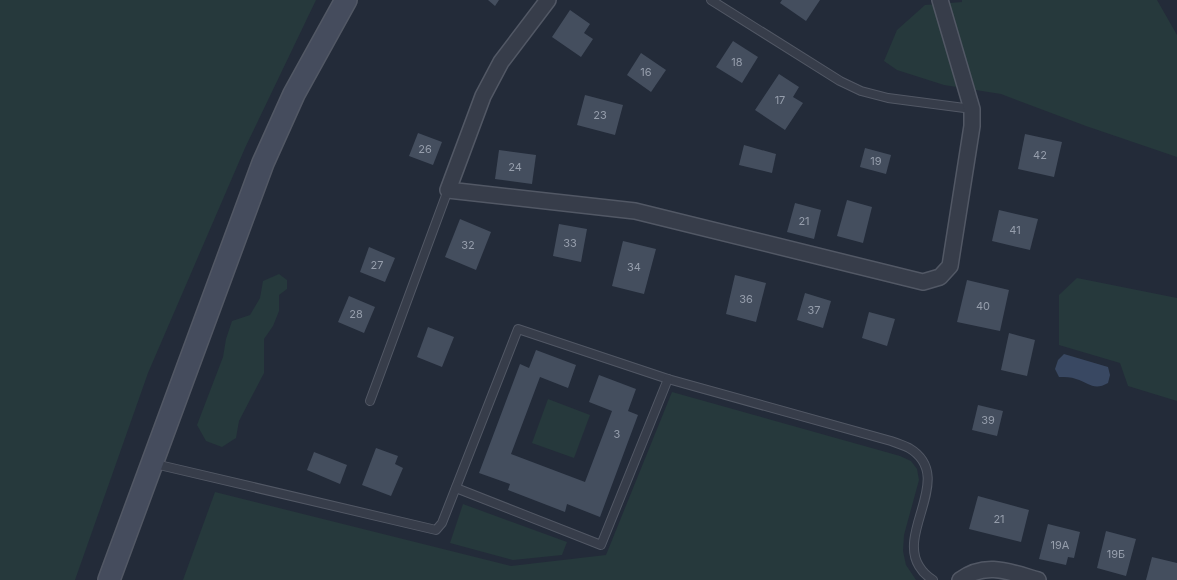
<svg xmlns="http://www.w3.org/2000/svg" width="1177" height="580" font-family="Inter,sans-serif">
	<rect width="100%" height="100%" fill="#232b39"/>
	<g fill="#26393c">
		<polygon points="0,0 316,0 245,148 148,373 75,580 0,580"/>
		<polygon points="962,0 1157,0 1177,35 1177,157 1086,126 1001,94 944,85 897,70 884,61 897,30 925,5 962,2"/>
		<polygon points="279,274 287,280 287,289 279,295 279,311 273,326 264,339 264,373 239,421 236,438 222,447 206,441 197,425 223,357 226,339 232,321 250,315 260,298 263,281"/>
		<polygon points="1077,278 1177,298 1177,401 1128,386 1120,363 1059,345 1059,295"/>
		<polygon points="672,392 900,456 911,461 917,469 919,480 904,535 903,551 906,565 916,580 183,580 215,492 511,566 606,555"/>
		<polygon points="548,399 590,415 574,458 532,443"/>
		<polygon points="463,504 567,542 562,555 513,560 450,543"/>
	</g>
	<path fill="#394862" d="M1064,354L1108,367L1110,375L1108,383C1094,391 1089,383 1076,379C1071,377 1065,377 1059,377L1055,369L1058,360Z"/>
	<g fill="#444e5e">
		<polygon points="488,0 499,0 495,6"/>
		<polygon points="782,0 820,0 806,21 780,3"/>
		<polygon points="570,10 590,24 584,33 593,39 581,57 552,37"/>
		<polygon points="733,41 758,57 742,83 716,67"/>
		<polygon points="641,53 666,70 651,92 627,75"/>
		<polygon points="779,74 799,87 793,97 803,103 785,130 755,110"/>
		<polygon points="585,95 623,105 615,135 577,125"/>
		<polygon points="418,133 442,142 433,165 409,156"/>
		<polygon points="1025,134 1062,142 1054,177 1018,169"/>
		<polygon points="744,145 776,154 772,173 739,165"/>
		<polygon points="865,148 891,155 886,174 860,167"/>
		<polygon points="499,150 536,155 532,184 495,179"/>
		<polygon points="847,200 872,207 863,243 837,236"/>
		<polygon points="795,203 821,210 814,239 787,232"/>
		<polygon points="999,210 1038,219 1030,250 992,241"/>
		<polygon points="460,219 491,232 476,270 445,257"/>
		<polygon points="559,224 587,229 581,262 553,256"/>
		<polygon points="623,241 656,249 644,294 612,286"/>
		<polygon points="369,247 395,258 385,282 360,272"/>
		<polygon points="735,275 766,283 756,322 726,314"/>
		<polygon points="967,280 1009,290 1000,331 957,322"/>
		<polygon points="805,293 831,301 823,328 797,320"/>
		<polygon points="349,296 375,307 364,333 338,322"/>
		<polygon points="869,312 895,319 887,346 862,338"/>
		<polygon points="428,327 454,337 442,367 417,357"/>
		<polygon points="1009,333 1035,340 1027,376 1001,370"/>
		<polygon points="536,350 576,365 568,388 540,377 511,454 585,482 612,411 589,402 599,375 636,389 628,411 638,415 600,517 567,504 565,512 508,490 510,484 479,473 520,364 529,368"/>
		<polygon points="978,405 1003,411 997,436 972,430"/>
		<polygon points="376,448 398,456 395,464 403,468 391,496 362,485"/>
		<polygon points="314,452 347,465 340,484 307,470"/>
		<polygon points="978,496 1029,510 1021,542 969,529"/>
		<polygon points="1048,524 1080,532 1074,558 1068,557 1066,565 1039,559"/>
		<polygon points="1106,531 1136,539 1126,576 1097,568"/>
		<polygon points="1152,557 1177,563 1177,580 1146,580"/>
	</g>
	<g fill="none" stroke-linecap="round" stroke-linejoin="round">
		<g stroke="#525865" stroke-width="10">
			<g id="lane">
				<polyline points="711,0 840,81 861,91 888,98 972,109"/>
				<polyline points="370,401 448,190"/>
				<path d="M155,464L436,530L442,523L518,329L668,379L891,441C897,443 903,445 909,448C956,476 897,531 919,566C922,571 928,577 933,580"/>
				<polyline points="456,488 601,545 668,379"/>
			</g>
		</g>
		<g stroke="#525865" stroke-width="18">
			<g id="street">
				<polyline points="548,0 501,62 483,96 448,190 635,211 923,282 940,277 950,266 972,126 972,109 940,0"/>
				<path d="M960,580C986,561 1010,572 1038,580"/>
			</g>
		</g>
		<g stroke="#525865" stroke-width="24">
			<polyline id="secondary" points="109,580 263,163 294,94 346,0"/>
		</g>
		<use href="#lane" stroke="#373d4a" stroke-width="8"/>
		<use href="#street" stroke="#373d4a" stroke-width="15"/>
		<use href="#secondary" stroke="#454c5d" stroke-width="21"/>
	</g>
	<g text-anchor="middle" stroke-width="4" stroke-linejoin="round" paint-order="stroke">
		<g font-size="11" fill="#969eac">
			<text x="737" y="66">18</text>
			<text x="646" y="76">16</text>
			<text x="780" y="104">17</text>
			<text x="600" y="119">23</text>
			<text x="425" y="153">26</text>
			<text x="1040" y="159">42</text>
			<text x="876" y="165">19</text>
			<text x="515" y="171">24</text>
			<text x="804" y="225">21</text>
			<text x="1015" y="234">41</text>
			<text x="570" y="247">33</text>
			<text x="468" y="249">32</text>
			<text x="377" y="269">27</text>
			<text x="634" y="271">34</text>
			<text x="746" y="303">36</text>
			<text x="983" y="310">40</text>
			<text x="814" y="314">37</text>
			<text x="356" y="318">28</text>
			<text x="988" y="424">39</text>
			<text x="617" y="438">3</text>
			<text x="999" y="523">21</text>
			<text x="1060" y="549">19А</text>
			<text x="1116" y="558">19Б</text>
		</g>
	</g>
</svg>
